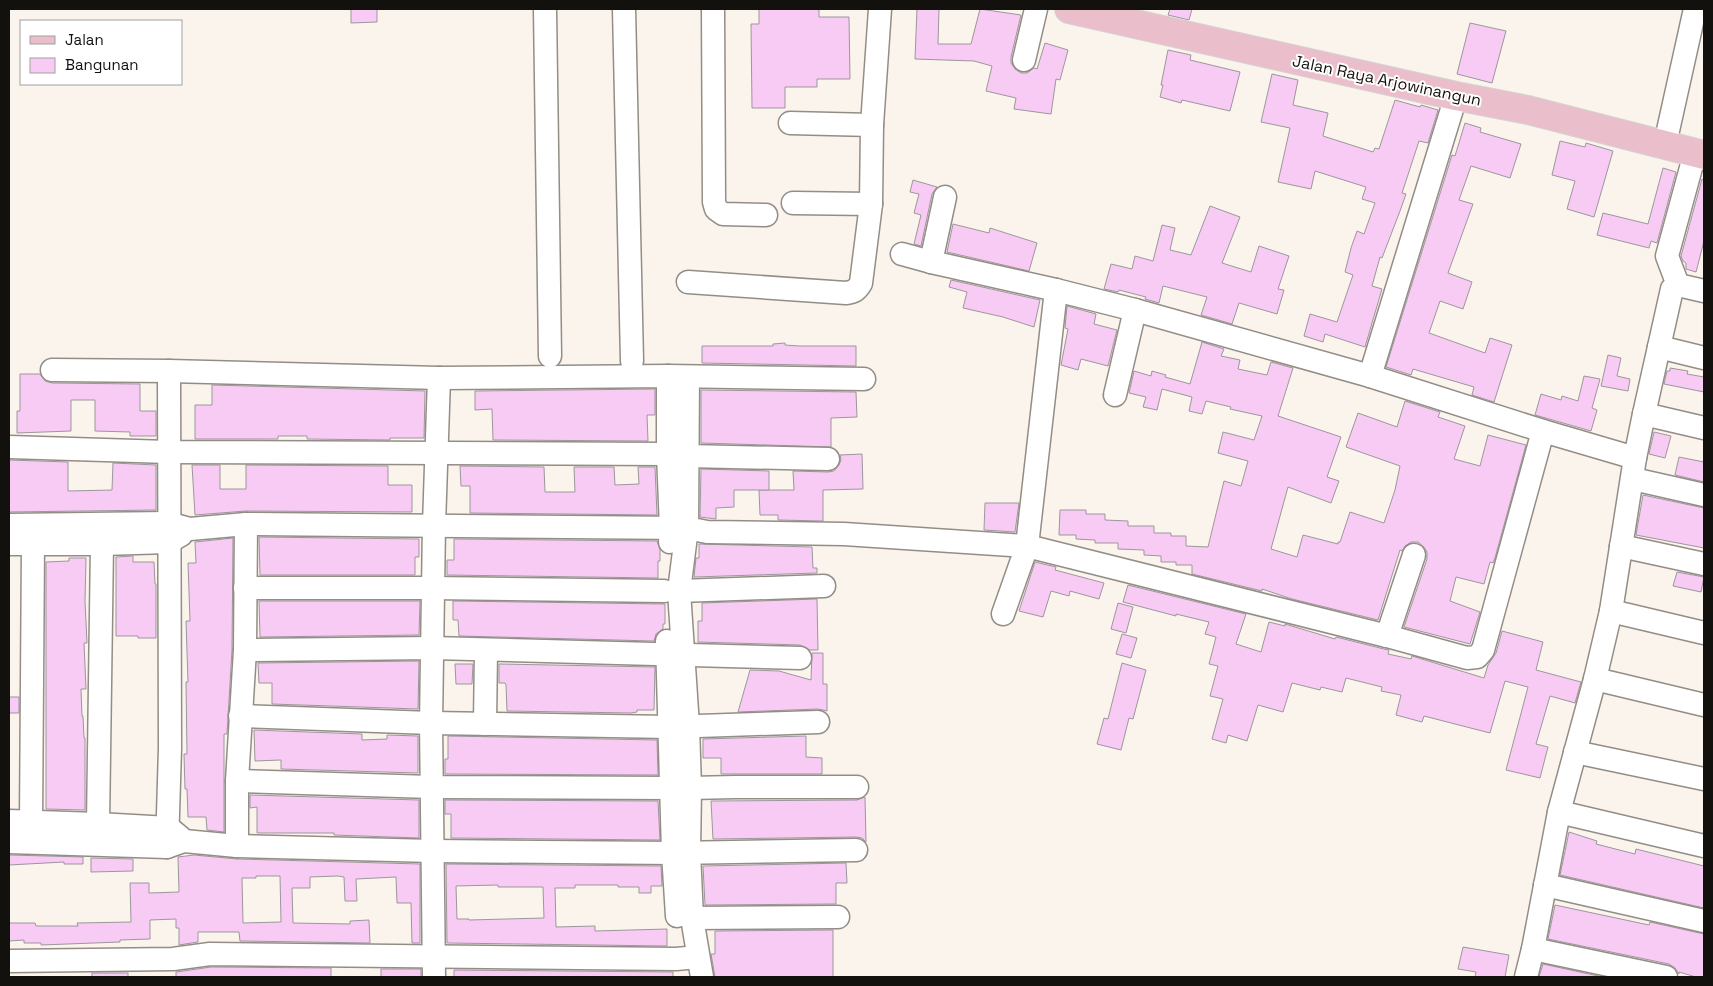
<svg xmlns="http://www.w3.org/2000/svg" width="1713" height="986" font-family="'Space Grotesk',sans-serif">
	<rect width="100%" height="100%" fill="#faf4ed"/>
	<g fill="#f8cbf4" stroke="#9d969d" fill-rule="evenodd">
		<polygon points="351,9 377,9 377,22 351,23"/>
		<polygon points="759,9 819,9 819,17 849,17 850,79 817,79 817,87 785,87 785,108 752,108 751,24 759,24"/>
		<polygon points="917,9 939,9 938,44 971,44 980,9 1021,15 1011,57 1011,63 1015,69 1021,73 1027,73 1034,68 1037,69 1045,43 1068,50 1060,80 1056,79 1051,114 1014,109 1016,98 986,91 992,66 974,61 915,59"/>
		<polygon points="1170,9 1192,9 1189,20 1168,15"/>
		<polygon points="1470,23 1506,31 1492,83 1457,74"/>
		<polygon points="1168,50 1191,55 1190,60 1240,72 1230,111 1182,100 1181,103 1160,97 1163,85 1161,85"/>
		<polygon points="1272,74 1298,80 1293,105 1328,113 1323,136 1373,152 1375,148 1379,149 1395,100 1420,107 1421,105 1438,110 1428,143 1419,141 1402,193 1406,194 1400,211 1382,258 1380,257 1372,286 1382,289 1365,347 1325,334 1323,342 1304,336 1310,314 1337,322 1353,275 1345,272 1351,248 1357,231 1364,234 1375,203 1362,199 1366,187 1315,171 1311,189 1278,182 1290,128 1261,122"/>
		<polygon points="1465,123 1481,128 1480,132 1521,144 1510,178 1471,166 1459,200 1473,204 1448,273 1472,282 1463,309 1440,301 1429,333 1485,353 1490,338 1512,345 1494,402 1472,395 1474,387 1413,369 1411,375 1386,367 1452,155 1455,156"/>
		<polygon points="1560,141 1585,147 1586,143 1613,151 1594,217 1567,209 1575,181 1552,175"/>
		<polygon points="1663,168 1676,172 1657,243 1651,241 1649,248 1597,235 1603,213 1648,224"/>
		<polygon points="1702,179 1704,180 1704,241 1696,272 1686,269 1686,263 1683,261 1681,256"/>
		<polygon points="913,180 937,187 932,194 921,246 914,244 921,215 914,213 919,194 910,192"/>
		<polygon points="1210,206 1240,217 1222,263 1251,272 1259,246 1289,256 1278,289 1284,290 1277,314 1239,303 1232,324 1201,315 1207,297 1163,286 1159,303 1145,299 1146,297 1119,290 1118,292 1104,289 1111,264 1132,269 1135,256 1153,261 1162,225 1175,228 1170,250 1191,255"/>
		<polygon points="953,224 989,233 990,228 1037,243 1029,271 947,252"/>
		<polygon points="951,280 1040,300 1034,327 1003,317 963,308 967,292 949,287"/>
		<polygon points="1067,306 1096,314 1094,324 1117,330 1108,366 1081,359 1078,370 1061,365 1068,329 1065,328"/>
		<polygon points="1202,342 1224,349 1221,356 1240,360 1238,369 1267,375 1271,362 1293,368 1278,416 1341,437 1327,477 1339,481 1331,503 1288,487 1271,549 1297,557 1303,535 1338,544 1338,542 1340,542 1350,512 1384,523 1395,490 1400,466 1346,447 1358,413 1397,427 1405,401 1440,412 1438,417 1465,426 1454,459 1480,466 1488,435 1526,445 1495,558 1493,563 1490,562 1484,584 1456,577 1450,601 1480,612 1470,644 1404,627 1427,559 1427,552 1424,547 1418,542 1411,542 1405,546 1402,551 1400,550 1378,620 1292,599 1262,589 1262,591 1192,574 1192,565 1176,565 1176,562 1161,562 1161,556 1144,555 1144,550 1118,549 1118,543 1095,543 1095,540 1076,539 1076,535 1059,535 1060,510 1086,510 1086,514 1105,514 1105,520 1128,521 1128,526 1154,526 1154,533 1171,533 1171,536 1186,536 1186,546 1208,547 1224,481 1241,486 1248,461 1218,453 1223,432 1254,440 1262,416 1230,409 1231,407 1206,401 1202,414 1189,411 1192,397 1162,389 1157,410 1143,407 1146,397 1129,393 1134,371 1151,376 1152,371 1166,375 1165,377 1190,384"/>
		<polygon points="785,343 785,345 799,346 856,346 856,366 702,363 702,346 773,346 773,344"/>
		<polygon points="1608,355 1621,358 1617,376 1630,379 1628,391 1601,386"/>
		<polygon points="1670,368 1688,371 1687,374 1704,377 1704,392 1664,384 1667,371 1670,371"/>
		<polygon points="20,374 40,374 45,381 52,383 140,384 140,411 156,411 156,436 130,436 130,432 95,431 95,400 71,400 71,431 17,433 17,411 20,411"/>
		<polygon points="1584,376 1600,379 1592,408 1597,410 1591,431 1535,415 1541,394 1561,400 1562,396 1578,401"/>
		<polygon points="212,385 425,391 424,438 390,438 390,440 307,439 307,436 278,436 278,439 195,439 195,405 212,405"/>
		<polygon points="655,389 655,415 647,415 648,441 493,440 492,409 475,410 475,391"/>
		<polygon points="701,390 856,392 857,417 831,418 831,447 701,443"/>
		<polygon points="1654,432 1671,436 1665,458 1649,454"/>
		<polygon points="862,454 863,489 823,490 823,521 778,520 778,515 760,515 759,490 794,490 793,471 828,472 834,471 839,465 841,460 840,455"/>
		<polygon points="1679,457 1704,462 1704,482 1675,475"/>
		<polygon points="9,460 68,462 68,491 112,490 113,463 156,465 156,510 9,512"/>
		<polygon points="192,465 220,465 220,489 246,489 246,465 388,466 388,485 412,485 412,512 246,511 195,515"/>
		<polygon points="460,466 544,467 545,492 575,492 574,467 614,467 615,485 639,484 638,467 655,467 657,515 470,513 470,486 461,486"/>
		<polygon points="701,469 769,471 769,490 734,490 734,507 716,508 716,519 700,517"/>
		<polygon points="1643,495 1704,508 1704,548 1636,535"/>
		<polygon points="985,503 1019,503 1015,532 984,530"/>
		<polygon points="259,537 419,539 419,557 415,557 415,575 260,575"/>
		<polygon points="233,538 232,650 227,734 224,734 224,832 207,830 206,817 188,817 187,789 185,789 184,754 187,754 186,682 188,682 186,621 190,621 188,563 196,563 195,542"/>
		<polygon points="454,539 657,541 660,550 660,561 658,561 658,578 447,575 447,560 454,560"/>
		<polygon points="699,544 812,547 813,568 817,568 817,573 694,577 696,558 699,558"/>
		<polygon points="133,556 133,562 154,562 155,584 156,584 156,638 138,638 138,636 116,636 116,557"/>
		<polygon points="69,558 86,558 85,601 87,643 84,643 86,689 81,689 82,716 83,716 84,738 85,738 85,810 46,809 46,562 69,561"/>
		<polygon points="1035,562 1056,567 1055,570 1104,583 1099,599 1070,591 1069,596 1051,591 1043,617 1019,611"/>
		<polygon points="1677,572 1704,577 1701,592 1673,586"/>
		<polygon points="1128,585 1246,614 1236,644 1261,652 1269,622 1285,626 1285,624 1335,639 1336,637 1384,649 1389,650 1388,654 1411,659 1412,656 1484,678 1488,665 1496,653 1502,631 1543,642 1536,670 1581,682 1575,703 1550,696 1536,744 1548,747 1540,778 1506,770 1528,687 1505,681 1490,733 1424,716 1422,722 1396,715 1401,695 1381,691 1382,687 1346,678 1342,692 1321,687 1320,690 1292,683 1283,712 1258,705 1247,741 1228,735 1226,743 1212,739 1223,699 1210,696 1218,666 1209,664 1216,637 1205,634 1209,622 1176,614 1176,616 1123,602"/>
		<polygon points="817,599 818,650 810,650 800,645 698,642 698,621 702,621 702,603"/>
		<polygon points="259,601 420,601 419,635 260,637"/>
		<polygon points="453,601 665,604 665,624 663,624 663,629 656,634 654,641 459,636 458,620 453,620"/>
		<polygon points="1118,603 1133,607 1126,633 1111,629"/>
		<polygon points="1122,634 1137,638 1131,658 1116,654"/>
		<polygon points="812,653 823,653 823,684 827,684 827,711 818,709 738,712 750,670 779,671 811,680"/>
		<polygon points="419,661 418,709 272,704 272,683 259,683 258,663"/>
		<polygon points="1122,663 1146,670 1133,719 1129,718 1121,750 1097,744 1104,718 1108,719"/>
		<polygon points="455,664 473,664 472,684 456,684"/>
		<polygon points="499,664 655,667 654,710 637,710 637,712 631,713 507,711 506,685 505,683 499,683"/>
		<rect x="9" y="697" width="10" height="16"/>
		<polygon points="254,730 362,734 362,740 387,739 387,735 418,736 418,773 281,769 281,760 255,761"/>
		<polygon points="448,736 657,740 658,775 445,774 445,759 448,759"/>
		<polygon points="806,736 806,757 822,758 822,774 721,774 721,758 703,758 703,739"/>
		<polygon points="250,795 419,800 419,838 334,835 334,833 257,833 257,807 250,808"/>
		<polygon points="865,797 866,842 862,838 856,837 713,839 711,801 857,800"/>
		<polygon points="445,800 658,801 660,840 451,838 451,814 445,814"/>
		<polygon points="1569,832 1597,841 1596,844 1635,854 1636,849 1704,866 1704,908 1560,875"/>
		<polygon points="9,855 83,857 83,864 64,864 64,862 9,865"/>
		<path d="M194,855L237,859L420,864V943H412L411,903H397L396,877L356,879L357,901H345L344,877L338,876L310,877V888H292L293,923L350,924V921L369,920L370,943L240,941L239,932H198V942L179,945V928H176V919L150,920V939L120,940V942L41,945V943H24V940L9,941V923H35L36,926H78L77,923L131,922L130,883H149V893L179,892L178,857ZM256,876H280L281,922L243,923L242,878H256Z"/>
		<polygon points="91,858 133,859 133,871 91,872"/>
		<polygon points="846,863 847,883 836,883 836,904 705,905 703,866"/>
		<path d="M446,864L661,866L662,886H651V893H639V887H618V885H575V888H555L556,927L595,926V931L667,929V946L447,943ZM498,885V887H543L544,918L469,920V919H457L456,886Z"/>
		<polygon points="1555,905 1649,925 1650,922 1704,934 1704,977 1696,977 1679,972 1679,974 1675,968 1669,964 1548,939"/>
		<polygon points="833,930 833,977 715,977 711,954 715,954 715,931"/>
		<polygon points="1463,947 1509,955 1505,977 1475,977 1476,972 1458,969"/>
		<polygon points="1543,964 1603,977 1539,977"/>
		<polygon points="211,967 331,968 331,977 176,977 176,972"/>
		<rect x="381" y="969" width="40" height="8"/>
		<polygon points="454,970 673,972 673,977 454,977"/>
		<rect x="92" y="973" width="36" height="4"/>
	</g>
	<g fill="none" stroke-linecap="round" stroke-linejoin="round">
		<g stroke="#938d86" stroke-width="25">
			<g id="minor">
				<polyline points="545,9 550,356"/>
				<polyline points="624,9 632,361"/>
				<polyline points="713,9 714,202 716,209 723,214 766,215"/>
				<polyline points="1024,60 1036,9"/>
				<polyline points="790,123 872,125"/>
				<polyline points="1665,144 1695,9"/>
				<polyline points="793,203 871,204"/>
				<polyline points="902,254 931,262 1056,290 1135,310 1370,376 1543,431 1635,458"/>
				<polyline points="931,262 945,197"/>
				<path d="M688,282L846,293C854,292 857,290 861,283L871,204L872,125L880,9"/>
				<polyline points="1678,285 1667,256 1695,153"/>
				<polyline points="1056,290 1027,546 1387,636 1467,658 1477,657 1483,650 1543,431"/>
				<polyline points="1659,347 1704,358"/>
				<polyline points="52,370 169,371 439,378 668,376 864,379"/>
				<polyline points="668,376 668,454 671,529 670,542"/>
				<polyline points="1370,376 1456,96"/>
				<polyline points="688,377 687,528 679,591 688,726 690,788 689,852 692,918 702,977"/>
				<polyline points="1115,395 1135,310"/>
				<polyline points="1644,414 1672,289 1678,285 1704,291"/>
				<polyline points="9,447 168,452 668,454"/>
				<polyline points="687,456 828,459"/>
				<polyline points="1632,482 1642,481 1704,495"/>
				<polyline points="9,525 168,523 190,529 246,524 687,528 707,532 844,534 1027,546 1003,614"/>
				<polyline points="9,544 102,544 169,542 181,535"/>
				<polyline points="1621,546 1704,564"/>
				<polyline points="245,588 432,588 664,591"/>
				<polyline points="679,591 824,586"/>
				<polyline points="1611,611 1704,633"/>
				<polyline points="1387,636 1414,555"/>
				<polyline points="667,641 673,853 677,916"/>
				<polyline points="245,650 432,648 800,658"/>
				<polyline points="1595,679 1704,705"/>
				<polyline points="240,716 431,723 669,727 818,722"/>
				<polyline points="485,724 486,650"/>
				<polyline points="1575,752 1704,779"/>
				<polyline points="237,781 431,787 672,788"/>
				<polyline points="690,788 735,787 857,787"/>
				<polyline points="1559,812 1704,846"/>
				<polyline points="9,821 98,824 169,828 180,837"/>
				<polyline points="31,822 33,544"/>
				<polyline points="98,824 102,544"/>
				<polyline points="9,842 167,847 184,841 237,846 433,851 673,853 856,850"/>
				<polyline points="237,846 237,781 245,650 246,524"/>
				<polyline points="167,847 170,748 169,371"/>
				<polyline points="1545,885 1704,921"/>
				<polyline points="692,918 838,917"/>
				<polyline points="1533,949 1666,977"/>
				<polyline points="9,961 173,959 210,954 676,959 698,957"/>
				<polyline points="434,977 431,723 434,525 439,378"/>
				<polyline points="1526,977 1533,949 1559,812 1595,679 1611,611 1635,458 1644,414 1704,428"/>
			</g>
		</g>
		<g stroke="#d5d4d4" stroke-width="30">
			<polyline id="major" points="1069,9 1456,96 1528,110 1704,155"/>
		</g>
		<use href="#minor" stroke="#fff" stroke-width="22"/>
		<use href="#major" stroke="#eabeca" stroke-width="28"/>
	</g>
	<g text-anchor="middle" stroke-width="4" stroke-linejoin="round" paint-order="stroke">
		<g font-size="16" fill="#13110e" stroke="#fff">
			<text transform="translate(1387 80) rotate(12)" y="6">Jalan Raya Arjowinangun</text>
		</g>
	</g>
	<rect width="1713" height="986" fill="none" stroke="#13110e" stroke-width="20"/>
	<rect x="20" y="20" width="162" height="65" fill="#ffffff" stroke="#a1a09f"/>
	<rect x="30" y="36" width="25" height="8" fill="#eabeca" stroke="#a1a09f"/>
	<text x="65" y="45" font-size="15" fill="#13110e">Jalan</text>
	<rect x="30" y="58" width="25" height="15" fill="#f8cbf4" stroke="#a1a09f"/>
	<text x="65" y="70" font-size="15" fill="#13110e">Bangunan</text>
</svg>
